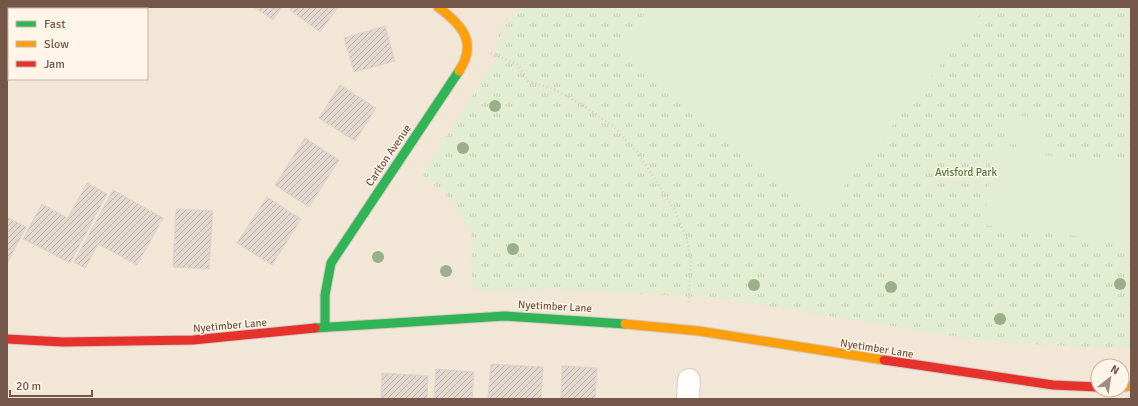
<svg xmlns="http://www.w3.org/2000/svg" width="1138" height="406" font-family="Signika,sans-serif">
	<defs>
		<pattern id="park-tufts" width="24" height="20" patternUnits="userSpaceOnUse"><rect width="24" height="20" fill="#e2edd2"/><path d="M3 7l-1-3M5 7V3M7 7l1-3M15 17l-1-3M17 17v-4M19 17l1-3" fill="none" stroke="#c5cdb6"/></pattern>
		<pattern id="building-hatch" width="6" height="6" patternUnits="userSpaceOnUse"><rect width="6" height="6" fill="#e2d8cf"/><path d="M-1 1l2-2M0 6l6-6M5 7l2-2" fill="none" stroke="#bcb2aa"/></pattern>
	</defs>
	<rect width="100%" height="100%" fill="#f6f0e7"/>
	<path fill="#f2e6d7" fill-rule="evenodd" d="M7,7H1131V399H7ZM9,9H147V79H9ZM1098,366H1122V390H1098Z"/>
	<polygon fill="url(#park-tufts)" points="520,7 1131,7 1131,349 991,342 716,298 559,289 472,290 471,233 452,200 422,175 493,63 500,30"/>
	<g fill="#e2edd2">
		<polygon points="650,7 986,7 823,213 616,50"/>
		<polygon points="1008,114 1046,119 1042,148 1004,143"/>
		<polygon points="993,149 1131,165 1131,217 1128,242 984,225"/>
	</g>
	<g fill="url(#building-hatch)" stroke="#dfd3ca">
		<polygon points="13,7 31,7 33,9 12,9"/>
		<polygon points="254,7 282,7 273,20"/>
		<polygon points="292,7 338,7 320,32 290,10"/>
		<polygon points="385,26 395,61 354,72 344,38"/>
		<polygon points="9,34 9,50 7,48 7,36"/>
		<polygon points="340,85 376,108 355,141 319,118"/>
		<polygon points="305,138 339,160 309,207 275,185"/>
		<polygon points="87,183 107,194 70,263 23,239 42,204 68,218"/>
		<polygon points="113,190 163,218 137,265 98,244 85,268 74,262"/>
		<polygon points="267,197 301,219 272,265 237,243"/>
		<polygon points="176,209 213,211 209,269 173,267"/>
		<polygon points="7,217 26,227 8,262 7,261"/>
		<polygon points="491,364 543,367 541,399 488,399"/>
		<polygon points="562,366 597,368 595,399 561,399"/>
		<polygon points="436,369 474,372 472,399 434,399"/>
		<polygon points="382,373 428,376 427,399 381,399"/>
	</g>
	<g fill="none" stroke-linecap="round" stroke-linejoin="round">
		<g stroke="#d7cdc5" stroke-width="16">
			<polyline id="lane" points="7,73 7,72"/>
		</g>
		<g stroke="#d7cdc5" stroke-width="24">
			<polyline id="street" points="688,399 689,380"/>
		</g>
		<g stroke="#d6ccc4" stroke-width="11">
			<g id="fast">
				<polyline points="325,327 325,295 331,263 459,71"/>
				<polyline points="315,328 505,316 625,324"/>
			</g>
		</g>
		<g stroke="#d6ccc4" stroke-width="11">
			<g id="slow">
				<path d="M438,7C462,25 478,42 459,71"/>
				<polyline points="625,324 699,331 884,360"/>
				<polyline points="1122,387 1131,386"/>
			</g>
		</g>
		<g stroke="#d6ccc4" stroke-width="11">
			<g id="jam">
				<polyline points="7,339 63,342 193,340 315,328"/>
				<polyline points="884,360 1053,385 1098,387"/>
			</g>
		</g>
		<polyline stroke="#d7cfc9" stroke-width="2.5" stroke-dasharray="1 3" stroke-linecap="butt" points="491,53 518,65 528,81 556,90 584,106 613,126 638,153 675,211 686,237 691,258 689,303"/>
		<use href="#lane" stroke="#fefdfb" stroke-width="14"/>
		<use href="#street" stroke="#fefdfb" stroke-width="22"/>
		<use href="#fast" stroke="#30b455" stroke-width="9"/>
		<use href="#slow" stroke="#ff9f0a" stroke-width="9"/>
		<use href="#jam" stroke="#e5322d" stroke-width="9"/>
	</g>
	<g fill="#9caf8b">
		<circle cx="495" cy="106" r="6"/>
		<circle cx="463" cy="148" r="6"/>
		<circle cx="513" cy="249" r="6"/>
		<circle cx="378" cy="257" r="6"/>
		<circle cx="446" cy="271" r="6"/>
		<circle cx="1120" cy="284" r="6"/>
		<circle cx="754" cy="285" r="6"/>
		<circle cx="891" cy="287" r="6"/>
		<circle cx="1000" cy="319" r="6"/>
	</g>
	<g text-anchor="middle" stroke-width="3" stroke-linejoin="round" paint-order="stroke">
		<g font-size="11" fill="#745748" stroke="#fff5e8">
			<text transform="translate(388 155) rotate(-56)" y="4">Carlton Avenue</text>
			<text transform="translate(555 306) rotate(3)" y="4">Nyetimber Lane</text>
			<text transform="translate(230 325) rotate(-5)" y="4">Nyetimber Lane</text>
			<text transform="translate(877 348) rotate(9)" y="4">Nyetimber Lane</text>
		</g>
		<g font-size="11" fill="#527940" stroke="#fff5e8">
			<text x="966" y="176">Avisford Park</text>
		</g>
	</g>
	<rect width="1138" height="406" fill="none" stroke="#745748" stroke-width="16"/>
	<rect x="8" y="8" width="140" height="72" fill="#fff5e8" stroke="#c7b6a8"/>
	<rect x="16" y="21" width="20" height="6" fill="#30b455" stroke="#c7b6a8"/>
	<text x="44" y="28" font-size="12" fill="#745748">Fast</text>
	<rect x="16" y="41" width="20" height="6" fill="#ff9f0a" stroke="#c7b6a8"/>
	<text x="44" y="48" font-size="12" fill="#745748">Slow</text>
	<rect x="16" y="61" width="20" height="6" fill="#e5322d" stroke="#c7b6a8"/>
	<text x="44" y="68" font-size="12" fill="#745748">Jam</text>
	<g transform="translate(1110 378) rotate(30)"><circle r="19" fill="#fff5e8" stroke="#c7b6a8"/>
	<path d="M0-3L7 15L0 10L-7 15Z" fill="#a28d80"/>
	<text y="-6" font-size="11" font-weight="bold" text-anchor="middle" fill="#745748">N</text>
	</g>
	<path d="M10 390v6h82v-6" fill="none" stroke="#745748" stroke-width="2"/>
	<text x="16" y="390" font-size="12" fill="#745748" stroke="#fff5e8" stroke-width="3" paint-order="stroke">20 m</text>
</svg>
